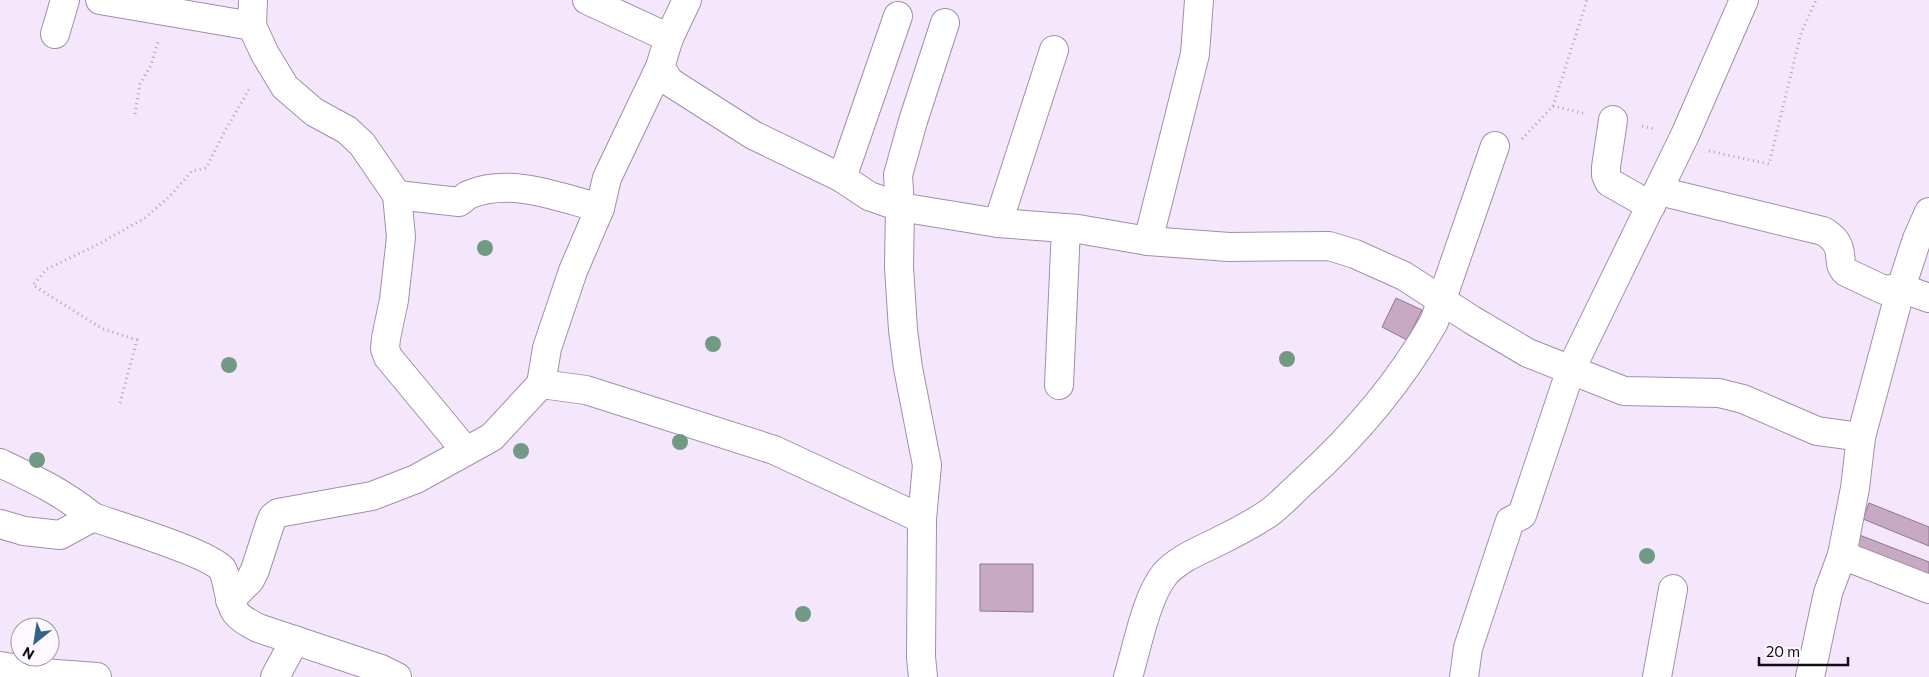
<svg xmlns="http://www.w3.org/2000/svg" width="1929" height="677" font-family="Commissioner,sans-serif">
	<rect width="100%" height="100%" fill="#f4e7fb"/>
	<g fill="#c7a9c3" stroke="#92768e">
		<polygon points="1396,298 1422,310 1407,340 1382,327"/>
		<polygon points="1869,503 1929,527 1929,546 1863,519"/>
		<polygon points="1857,534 1929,562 1929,579 1852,549"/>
		<polygon points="980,564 1033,564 1033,612 980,611"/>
	</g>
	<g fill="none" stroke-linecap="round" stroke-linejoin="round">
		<g stroke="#a28eac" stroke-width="30">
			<g id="minor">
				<polyline points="100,0 252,26"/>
				<path d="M253,0L252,26L265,54L285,87L314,112L347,130L362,144L397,195L459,202C462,200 465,197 468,195C510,177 558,197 600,208"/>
				<polyline points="587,0 669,38"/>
				<polyline points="55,34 65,0"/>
				<polyline points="660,67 670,82 753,135 842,178 869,196 900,207 998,223 1078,229 1148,241 1229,247 1329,246 1355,254 1404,276 1472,320 1528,353 1624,391 1719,393 1743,399 1817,431 1861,437"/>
				<polyline points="1613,120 1606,167 1606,175 1609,182 1651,206"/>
				<polyline points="842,178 898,16"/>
				<path d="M1659,191L1823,231C1830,235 1837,241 1839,249C1842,258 1838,265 1846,272L1884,290L1901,288L1929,298"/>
				<polyline points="397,195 401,237 394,300 386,338 385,349 388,357 466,451"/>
				<polyline points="1929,212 1917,239 1901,288 1861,437 1855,488 1842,555 1929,589"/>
				<polyline points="998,223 1054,50"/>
				<polyline points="1148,241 1195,54 1199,0"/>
				<polyline points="541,384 547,348 573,271 600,208 607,178 660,67 669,38 687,0"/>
				<polyline points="1059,385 1066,228"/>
				<path d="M0,463C36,480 62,492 93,517"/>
				<path d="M0,524L24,531L60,535L93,517C118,526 209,553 222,569C225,574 226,579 227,584C233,611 232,615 258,628L381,669L397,677"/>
				<polyline points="230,600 250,580 255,570 270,524 273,517 278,513 372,496 416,479 492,437 541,384 586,390 774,450 922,519"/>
				<polyline points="0,666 56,674 97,677"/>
				<polyline points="275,677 295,640"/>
				<polyline points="923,677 921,657 922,519 927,465 908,368 903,330 899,267 900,207 898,175 913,121 945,23"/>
				<path d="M1128,677C1137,648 1146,597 1165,574C1180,557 1204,549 1223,539C1239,531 1254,523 1269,513C1281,504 1292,492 1303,482C1354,436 1400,382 1434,322L1495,146"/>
				<polyline points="1464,677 1468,648 1510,521 1522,515 1571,369 1685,135 1744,0"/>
				<polyline points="1657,677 1673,589"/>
				<polyline points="1810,677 1828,593 1842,555"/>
			</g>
		</g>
		<g stroke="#afa4b5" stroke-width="3" stroke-dasharray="1 4" stroke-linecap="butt">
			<polyline points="1553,106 1587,114"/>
			<polyline points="135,114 140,84 151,65 159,39"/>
			<polyline points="1642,126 1655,129"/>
			<polyline points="1522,139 1553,106 1587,0"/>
			<polyline points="1709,151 1769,164 1801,33 1816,0"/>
			<polyline points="120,403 137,340 101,328 33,285 47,269 99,244 145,218 170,196 192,171 206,168 226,129 251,86"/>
		</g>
		<use href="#minor" stroke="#fff" stroke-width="28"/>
	</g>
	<g fill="#729983">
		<circle cx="485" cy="248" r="8"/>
		<circle cx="713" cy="344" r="8"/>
		<circle cx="1287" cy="359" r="8"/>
		<circle cx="229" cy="365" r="8"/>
		<circle cx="680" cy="442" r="8"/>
		<circle cx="521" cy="451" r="8"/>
		<circle cx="37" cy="460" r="8"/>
		<circle cx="1647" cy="556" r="8"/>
		<circle cx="803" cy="614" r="8"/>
	</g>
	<g transform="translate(35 642) rotate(210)"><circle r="24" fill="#fdf8ff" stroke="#9f99a2"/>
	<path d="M0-4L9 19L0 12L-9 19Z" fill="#316581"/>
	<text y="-8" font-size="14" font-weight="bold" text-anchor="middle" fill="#120b16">N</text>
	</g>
	<path d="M1759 657v8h89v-8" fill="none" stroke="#120b16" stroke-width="2.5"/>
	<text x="1766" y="657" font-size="15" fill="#120b16" stroke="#fdf8ff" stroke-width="4" paint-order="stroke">20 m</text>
</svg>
